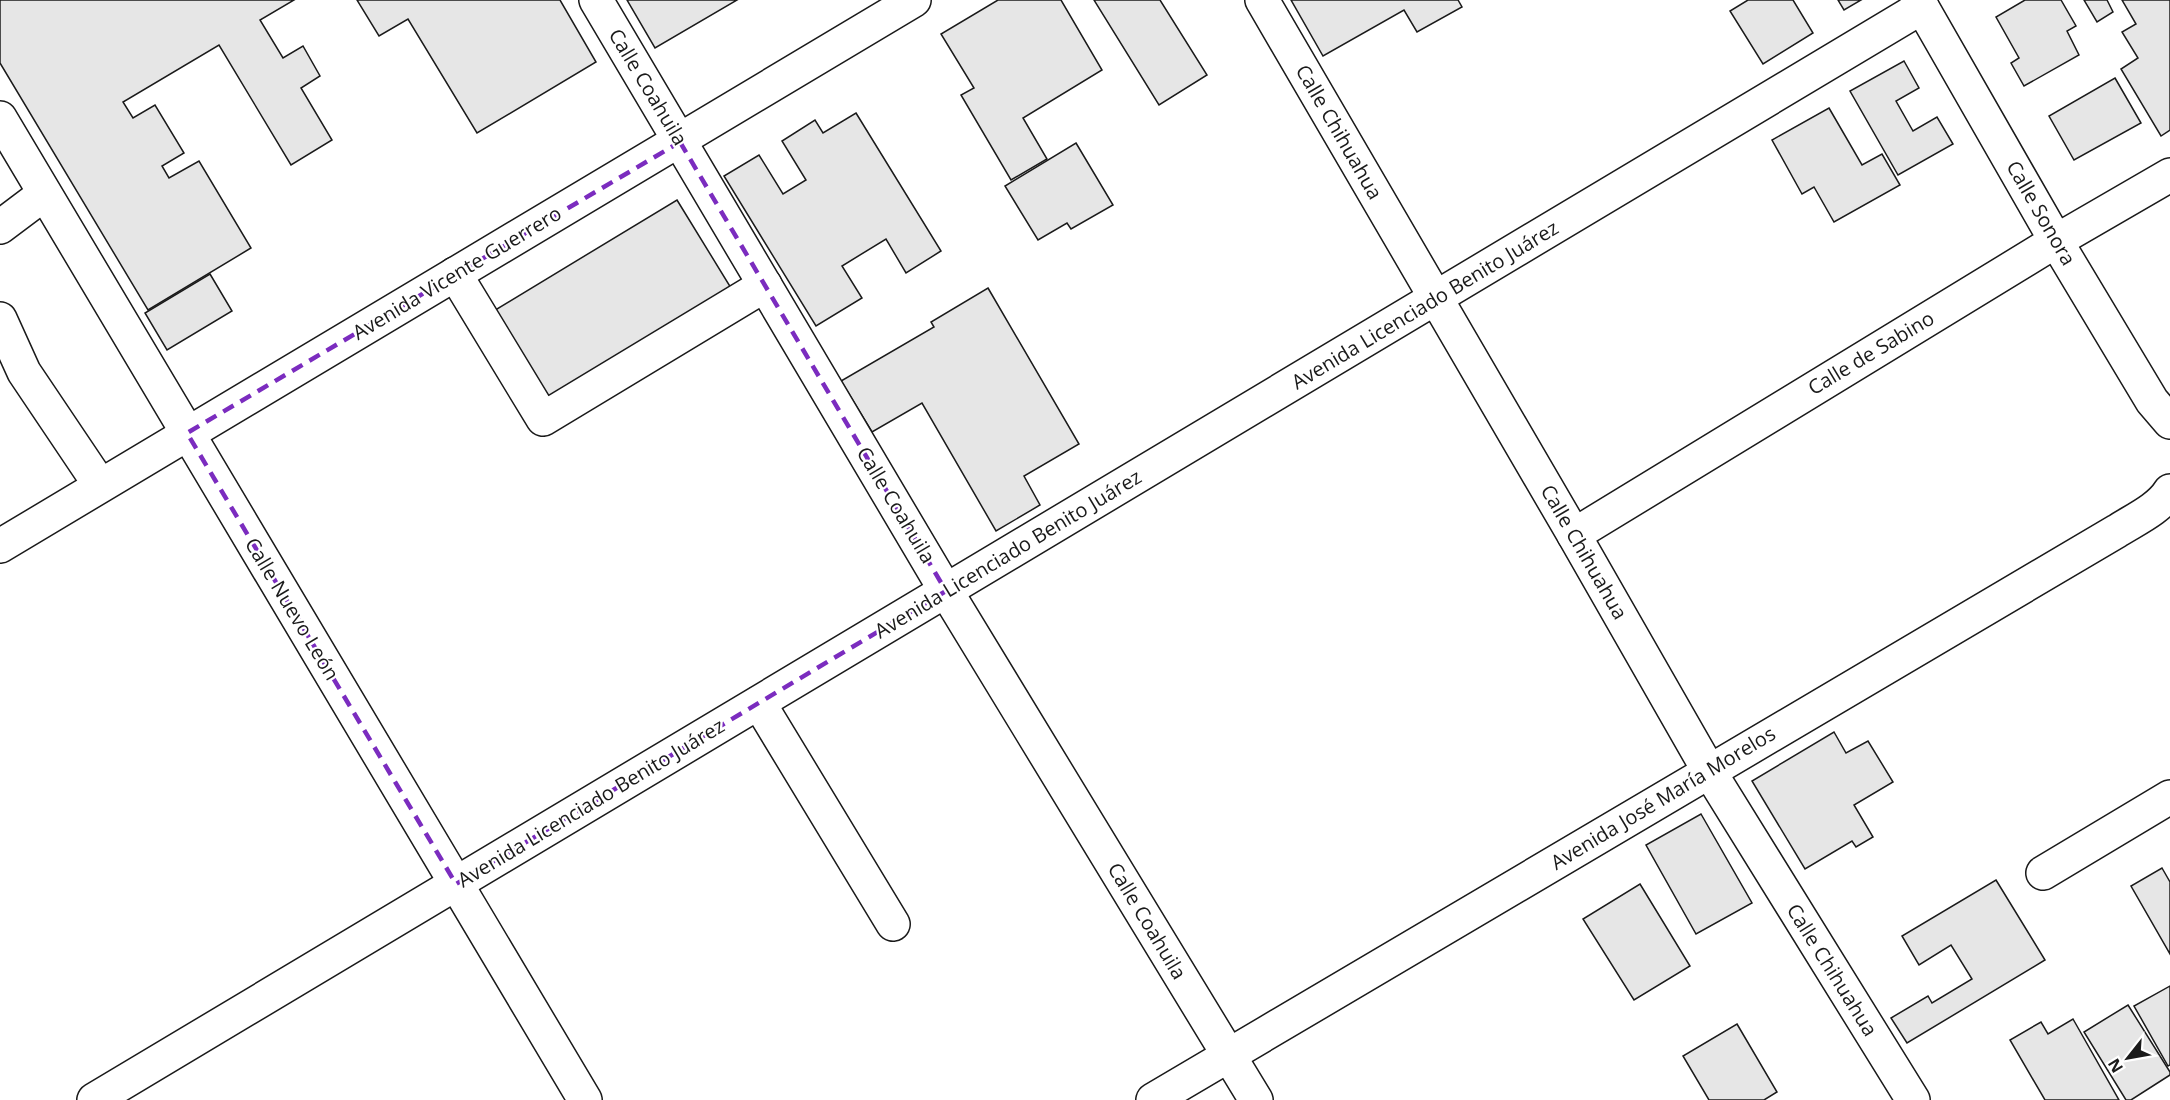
<svg xmlns="http://www.w3.org/2000/svg" width="2170" height="1100" font-family="'Open Sans',sans-serif">
	<rect width="100%" height="100%" fill="#fff"/>
	<g fill="#e6e6e6" stroke="#1a1a1a" stroke-width="1.5">
		<polygon points="0,0 294,0 260,20 283,58 303,46 320,76 301,88 332,140 291,165 219,45 123,102 133,118 155,105 184,153 162,166 169,178 199,161 251,248 148,310 0,63"/>
		<polygon points="357,0 560,0 596,62 477,133 408,19 379,36"/>
		<polygon points="627,0 737,0 655,48"/>
		<polygon points="998,0 1061,0 1102,70 1023,118 1047,159 1011,180 961,95 974,88 941,34"/>
		<polygon points="1094,0 1160,0 1207,75 1159,105"/>
		<polygon points="1291,0 1458,0 1462,7 1417,32 1404,10 1323,56"/>
		<polygon points="1748,0 1793,0 1813,33 1763,64 1730,11"/>
		<polygon points="1838,0 1861,0 1844,10"/>
		<polygon points="2025,0 2061,0 2076,26 2067,31 2079,55 2024,86 2011,63 2019,58 1996,17"/>
		<polygon points="2084,0 2107,0 2113,12 2097,22"/>
		<polygon points="2122,0 2170,0 2170,130 2161,136 2121,69 2138,58 2122,32 2136,24"/>
		<polygon points="1904,61 1919,88 1896,101 1913,131 1937,117 1953,144 1898,175 1850,91"/>
		<polygon points="2115,78 2141,123 2074,160 2049,116"/>
		<polygon points="1829,108 1862,165 1882,154 1900,185 1834,222 1814,187 1802,194 1772,140"/>
		<polygon points="856,113 941,251 906,273 886,239 842,266 862,298 816,326 724,176 759,155 783,194 806,180 782,141 815,120 823,133"/>
		<polygon points="1076,143 1113,205 1071,229 1067,223 1038,240 1005,186"/>
		<polygon points="677,200 731,288 540,403 487,315"/>
		<polygon points="210,274 232,311 167,350 145,313"/>
		<polygon points="988,288 1079,444 1024,476 1040,505 996,531 922,403 872,432 841,381 934,327 931,322"/>
		<polygon points="1834,732 1846,753 1868,741 1893,782 1854,805 1873,837 1856,847 1852,841 1805,869 1752,781"/>
		<polygon points="1701,814 1752,903 1696,934 1646,845"/>
		<polygon points="2162,868 2170,882 2170,954 2131,886"/>
		<polygon points="1996,880 2045,960 1907,1043 1891,1018 1928,996 1932,1003 1972,979 1951,945 1919,965 1902,936"/>
		<polygon points="1640,884 1690,966 1634,1000 1583,919"/>
		<polygon points="2170,986 2170,1065 2168,1066 2134,1006"/>
		<polygon points="2128,1005 2170,1072 2170,1075 2131,1100 2126,1100 2084,1032"/>
		<polygon points="2073,1019 2119,1100 2045,1100 2010,1040 2041,1022 2048,1034"/>
		<polygon points="1737,1024 1777,1092 1764,1100 1709,1100 1683,1056"/>
	</g>
	<g fill="none" stroke-linecap="round" stroke-linejoin="round">
		<g stroke="#1a1a1a" stroke-width="36">
			<g id="minor">
				<polyline points="596,0 946,591 1256,1100"/>
				<polyline points="1262,0 1574,535 1709,771 1913,1100"/>
				<polyline points="1922,7 2056,241 2152,401 2170,422"/>
				<polyline points="0,118 585,1100"/>
				<polyline points="0,227 44,194"/>
				<polyline points="455,274 543,419 765,285"/>
				<polyline points="0,319 24,372 100,485"/>
				<polyline points="1574,535 2056,241 2170,175"/>
				<polyline points="759,703 893,924"/>
				<polyline points="2043,873 2170,797"/>
				<path d="M1153,1100L2117,531C2134,520 2159,509 2170,491"/>
			</g>
		</g>
		<g stroke="#1a1a1a" stroke-width="36">
			<g id="major">
				<polyline points="0,546 914,0"/>
				<polyline points="94,1100 1922,7 1917,0"/>
			</g>
		</g>
		<use href="#minor" stroke="#fff" stroke-width="33"/>
		<use href="#major" stroke="#fff" stroke-width="33"/>
	</g>
	<path fill="none" stroke="#7b2cbf" stroke-width="4.5" stroke-dasharray="12 8" stroke-linejoin="round" d="M680,142L946,591L456,884L187,433Z"/>
	<g text-anchor="middle" stroke-width="4.5" stroke-linejoin="round" paint-order="stroke">
		<g font-size="20" fill="#1a1a1a" stroke="#fff">
			<text transform="translate(648 87) rotate(59)" y="7">Calle Coahuila</text>
			<text transform="translate(1339 132) rotate(60)" y="7">Calle Chihuahua</text>
			<text transform="translate(2041 213) rotate(60)" y="7">Calle Sonora</text>
			<text transform="translate(457 273) rotate(-31)" y="7">Avenida Vicente Guerrero</text>
			<text transform="translate(1425 305) rotate(-31)" y="7">Avenida Licenciado Benito Juárez</text>
			<text transform="translate(1871 353) rotate(-31)" y="7">Calle de Sabino</text>
			<text transform="translate(896 505) rotate(59)" y="7">Calle Coahuila</text>
			<text transform="translate(1584 552) rotate(60)" y="7">Calle Chihuahua</text>
			<text transform="translate(1008 554) rotate(-31)" y="7">Avenida Licenciado Benito Juárez</text>
			<text transform="translate(292 609) rotate(59)" y="7">Calle Nuevo León</text>
			<text transform="translate(1663 798) rotate(-31)" y="7">Avenida José María Morelos</text>
			<text transform="translate(591 803) rotate(-31)" y="7">Avenida Licenciado Benito Juárez</text>
			<text transform="translate(1147 921) rotate(59)" y="7">Calle Coahuila</text>
			<text transform="translate(1832 970) rotate(58)" y="7">Calle Chihuahua</text>
		</g>
	</g>
	<g transform="translate(2128 1058) rotate(239)" stroke="#ffffff" stroke-width="4.5" paint-order="stroke">
	<path d="M0-4.5L10 22L0 15L-10 22Z" fill="#1a1a1a"/>
	<text y="-9" font-size="16" font-weight="bold" text-anchor="middle" fill="#1a1a1a">N</text>
	</g>
</svg>
